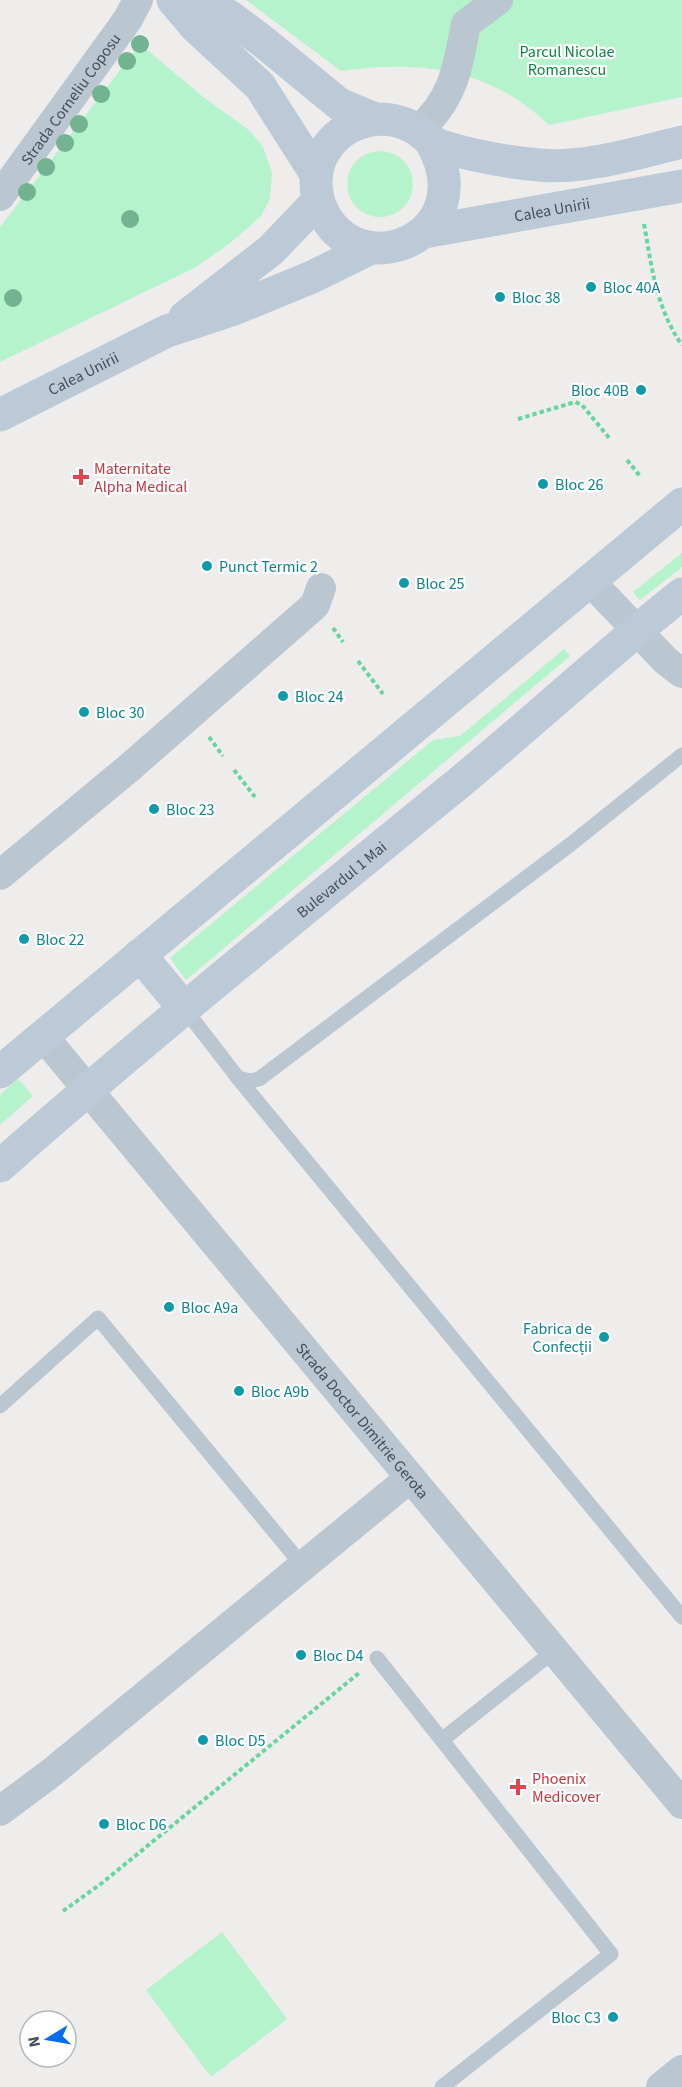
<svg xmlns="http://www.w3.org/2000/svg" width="682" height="2087" font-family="'Source Sans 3',sans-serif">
	<rect width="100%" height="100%" fill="#efecec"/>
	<g fill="#b4f3cb">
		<path d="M246,0H682V97L549,125C490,68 419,60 341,71Z"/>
		<polygon points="140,44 202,96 250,131 263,147 272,173 270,199 261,216 229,244 196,267 0,362 0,227"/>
		<circle cx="380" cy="184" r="33"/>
		<polygon points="682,553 682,567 640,600 633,592"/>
		<polygon points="564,649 570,656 186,980 170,958 433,740 460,736"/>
		<polygon points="18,1079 33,1096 0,1125 0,1095"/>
		<polygon points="222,1932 287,2019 211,2077 146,1990"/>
	</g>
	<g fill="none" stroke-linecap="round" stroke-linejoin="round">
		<g stroke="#68d59e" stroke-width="4" stroke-dasharray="4.5 3" stroke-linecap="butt">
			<path d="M644,224C652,268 656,308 682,345"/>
			<polyline points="518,419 575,402 582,405 611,440"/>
			<polyline points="627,460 640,476"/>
			<polyline points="333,628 343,642"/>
			<polyline points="358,661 383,694"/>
			<polyline points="209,737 223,756"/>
			<polyline points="234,770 255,797"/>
			<polyline points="63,1911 102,1883 359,1673"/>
		</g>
		<g stroke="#bac7d1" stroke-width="15">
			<polyline points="184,1008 238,1078 682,1617"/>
			<polyline points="238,1078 250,1081 259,1079 571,844 682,755"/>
			<polyline points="0,1406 98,1318 302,1565"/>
			<polyline points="377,1658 611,1954 442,2087"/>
			<polyline points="443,1739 554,1651"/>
		</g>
		<g stroke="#bac7d1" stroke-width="30">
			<path d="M418,131C454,98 457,70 466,24L498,0"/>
			<path id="s1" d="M0,196L128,19L138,0"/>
			<polyline points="590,581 666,661 682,673"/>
			<polyline points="0,875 129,768 315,605 321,588"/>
			<path id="s2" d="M43,1036L682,1804"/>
			<polyline points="0,1811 51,1773 410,1478"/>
			<polyline points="661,2087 682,2070"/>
		</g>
		<g stroke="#bccad8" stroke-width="33">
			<polyline points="173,0 196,27 260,86 316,174"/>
			<polyline points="199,0 229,16 261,40 339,104 375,119"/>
			<path d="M431,142C485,235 357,290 321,208C314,191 314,169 324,152C344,119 387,109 419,131C427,137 431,142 441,146C473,156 506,162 539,165C583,170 639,152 682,142"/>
			<path id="s3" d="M424,232L682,186"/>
			<polyline points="185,317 271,250 318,201"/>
			<path id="s4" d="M0,415L167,331L234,309L312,277L371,248"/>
			<polyline points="140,955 184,1008"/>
			<polyline points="0,1072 682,504"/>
			<path id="s5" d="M0,1166C150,1034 305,909 460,782C535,720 606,654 682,594"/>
		</g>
	</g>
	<g fill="#72b391">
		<circle cx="140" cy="44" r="9"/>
		<circle cx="127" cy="61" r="9"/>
		<circle cx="101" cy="94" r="9"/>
		<circle cx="79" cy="124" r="9"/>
		<circle cx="65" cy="143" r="9"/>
		<circle cx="46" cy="167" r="9"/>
		<circle cx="27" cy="192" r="9"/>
		<circle cx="130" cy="219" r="9"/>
		<circle cx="13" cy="298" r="9"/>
	</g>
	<g fill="#0f9aa8" stroke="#fff" stroke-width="2">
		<circle cx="591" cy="287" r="6"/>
		<circle cx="500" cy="297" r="6"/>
		<circle cx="641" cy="390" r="6"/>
		<circle cx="543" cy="484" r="6"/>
		<circle cx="207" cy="566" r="6"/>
		<circle cx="404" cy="583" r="6"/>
		<circle cx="283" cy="696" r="6"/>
		<circle cx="84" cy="712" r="6"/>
		<circle cx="154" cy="809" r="6"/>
		<circle cx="24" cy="939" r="6"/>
		<circle cx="169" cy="1307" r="6"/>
		<circle cx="604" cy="1337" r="6"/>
		<circle cx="239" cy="1391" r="6"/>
		<circle cx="301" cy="1655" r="6"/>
		<circle cx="203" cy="1740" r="6"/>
		<circle cx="104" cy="1824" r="6"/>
		<circle cx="613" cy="2017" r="6"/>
	</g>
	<g fill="#e0444e" stroke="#fff" stroke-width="2">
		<path d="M78 468h6v6h6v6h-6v6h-6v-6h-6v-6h6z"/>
		<path d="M515 1778h6v6h6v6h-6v6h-6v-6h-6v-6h6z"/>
	</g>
	<g text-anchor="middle" stroke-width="4.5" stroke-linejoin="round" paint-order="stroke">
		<g font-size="16" fill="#0c8446" stroke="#fff">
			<text x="567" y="57">Parcul Nicolae<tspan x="567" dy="18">Romanescu</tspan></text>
		</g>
		<g font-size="16" fill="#42505b" stroke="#fff">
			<text dy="6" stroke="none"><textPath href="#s1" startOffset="120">Strada Corneliu Coposu</textPath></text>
			<text dy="6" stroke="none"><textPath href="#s3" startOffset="130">Calea Unirii</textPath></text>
			<text dy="6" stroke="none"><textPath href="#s4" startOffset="93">Calea Unirii</textPath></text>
			<text dy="6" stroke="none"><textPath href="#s5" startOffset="446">Bulevardul 1 Mai</textPath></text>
			<text dy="6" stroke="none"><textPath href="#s2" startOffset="500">Strada Doctor Dimitrie Gerota</textPath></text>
		</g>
		<g font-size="16" fill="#0d838f" stroke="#fff" text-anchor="start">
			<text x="603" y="293">Bloc 40A</text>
			<text x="512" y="303">Bloc 38</text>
			<text x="629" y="396" text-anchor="end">Bloc 40B</text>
			<text x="555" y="490">Bloc 26</text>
			<text x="219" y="572">Punct Termic 2</text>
			<text x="416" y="589">Bloc 25</text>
			<text x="295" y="702">Bloc 24</text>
			<text x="96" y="718">Bloc 30</text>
			<text x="166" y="815">Bloc 23</text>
			<text x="36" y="945">Bloc 22</text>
			<text x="181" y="1313">Bloc A9a</text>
			<text x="592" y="1334" text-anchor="end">Fabrica de<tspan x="592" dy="18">Confecții</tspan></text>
			<text x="251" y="1397">Bloc A9b</text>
			<text x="313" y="1661">Bloc D4</text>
			<text x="215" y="1746">Bloc D5</text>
			<text x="116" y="1830">Bloc D6</text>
			<text x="601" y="2023" text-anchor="end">Bloc C3</text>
		</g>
		<g font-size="16" fill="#be3a42" stroke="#fff" text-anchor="start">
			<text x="94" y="474">Maternitate<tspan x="94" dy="18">Alpha Medical</tspan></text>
			<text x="532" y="1784">Phoenix<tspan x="532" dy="18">Medicover</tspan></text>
		</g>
	</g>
	<g transform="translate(48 2039) rotate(259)"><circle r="28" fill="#ffffff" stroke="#b3b9bd" stroke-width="1.5"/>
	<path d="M0-4.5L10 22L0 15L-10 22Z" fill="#056ef0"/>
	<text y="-9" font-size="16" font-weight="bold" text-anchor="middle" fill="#42505b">N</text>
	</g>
</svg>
